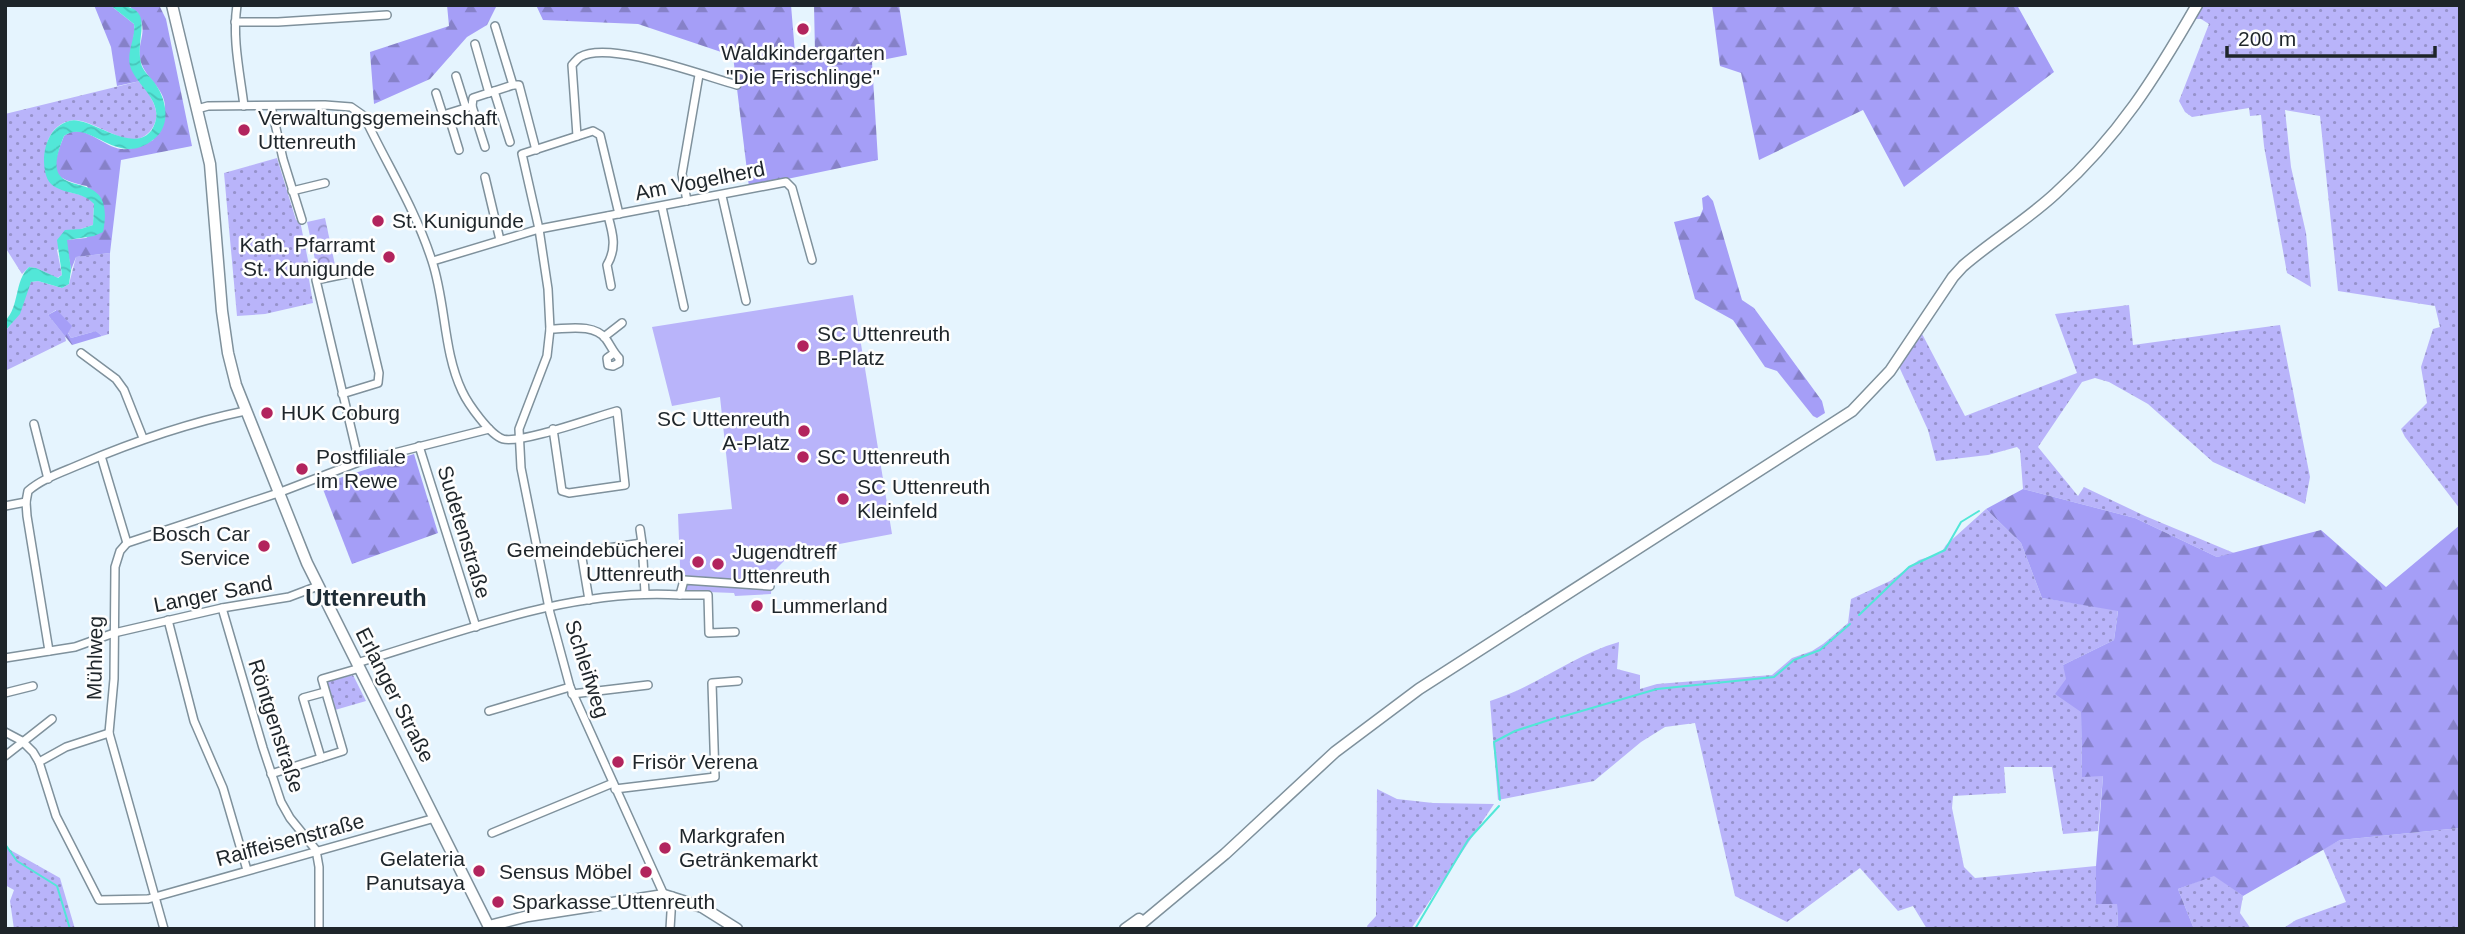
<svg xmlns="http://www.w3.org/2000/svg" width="2465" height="934" font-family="Arial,sans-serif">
	<defs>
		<pattern id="grass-dots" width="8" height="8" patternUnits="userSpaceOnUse" patternTransform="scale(1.75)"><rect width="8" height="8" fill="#b9b4fa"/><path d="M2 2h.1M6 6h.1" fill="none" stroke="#9692cb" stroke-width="1.8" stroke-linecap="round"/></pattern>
		<pattern id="forest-firs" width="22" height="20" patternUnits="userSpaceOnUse" patternTransform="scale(1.75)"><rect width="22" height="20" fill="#a59ef7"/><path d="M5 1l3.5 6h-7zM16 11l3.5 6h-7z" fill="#8681c8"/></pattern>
		<pattern id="park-crowns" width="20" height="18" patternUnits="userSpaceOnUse" patternTransform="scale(1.75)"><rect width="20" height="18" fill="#b9b4fa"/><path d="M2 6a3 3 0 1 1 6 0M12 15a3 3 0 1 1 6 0" fill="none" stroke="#9692cb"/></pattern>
		<pattern id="water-waves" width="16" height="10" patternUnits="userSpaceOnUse" patternTransform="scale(1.75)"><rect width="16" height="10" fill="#52e7d8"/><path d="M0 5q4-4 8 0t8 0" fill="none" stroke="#47c6ba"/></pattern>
	</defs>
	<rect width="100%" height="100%" fill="#e5f4fe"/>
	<g fill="url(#grass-dots)">
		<polygon points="2201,5 2460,5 2460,509 2405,437 2401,429 2427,403 2421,367 2433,329 2440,327 2435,306 2338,291 2320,116 2285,110 2291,167 2306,233 2311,287 2287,273 2264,146 2261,115 2250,116 2249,108 2192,117 2185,112 2179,101 2209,24 2201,19 2196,19"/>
		<path d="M140,81C148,93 162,110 154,125C135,162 94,114 69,121C57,124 51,132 47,143L69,192L89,197L94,204L93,225L81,229L57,250L62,275L57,278L36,268L29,267L22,274L5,247V114Z"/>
		<polygon points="277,158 296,220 300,221 311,275 309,279 313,303 265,314 237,316 224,173"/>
		<path d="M110,253L109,334L102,336L96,331L71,338L56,310L48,315L65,336L66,341L5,371V331C23,313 20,301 31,282L38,281L62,288L69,284L76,257Z"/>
		<polygon points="2129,305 2133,345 2280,325 2310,477 2305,504 2213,462 2148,404 2109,382 2095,378 2082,382 2038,447 2078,496 2084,487 2145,516 2234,553 2217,557 2135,518 2023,489 2020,450 2017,447 1988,455 1936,461 1928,430 1896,360 1919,328 1965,416 2077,373 2055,314"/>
		<path d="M1986,509L2021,543L2042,598L2118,610L2114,640L2063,665L2081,712L2082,776H2103L2098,831L2063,834L2052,767H2004L2006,793L1953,796L1952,808L1964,867L1975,878L2096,866V904H2117L2118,929H1927L1913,906L1898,911L1860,868L1787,922L1735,896L1695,723L1665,727L1641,742L1594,781L1498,800L1490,701C1536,687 1573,655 1619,642L1617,669L1640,675V689L1657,684L1772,675L1792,658L1812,651L1823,644L1848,623L1851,599L1890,581L1919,560L1941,553L1946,545Z"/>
		<polygon points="353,675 366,701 335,710 327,682"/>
		<polygon points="1377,789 1397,799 1433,803 1494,804 1411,929 1368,929 1367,926 1376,916"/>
		<polygon points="2460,828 2460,929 2282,929 2296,920 2346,902 2323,849 2340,840"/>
		<polygon points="5,847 60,878 75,929 14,929 10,901 14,890 5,885"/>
		<polygon points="2214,875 2243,896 2240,913 2251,929 2194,929 2178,889"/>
	</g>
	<g fill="url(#forest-firs)">
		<path d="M94,5H110L134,24C136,47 123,58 140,81L117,86L111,47Z"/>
		<path d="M128,5H159L166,19L192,146L121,160L110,253L76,257L71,270L66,240L86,238L104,224L87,186C50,178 50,171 64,136C84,121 100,146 121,149C132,150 143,145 153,140C157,131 164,118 165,109C166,90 148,80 142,65C132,42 157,28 128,5Z"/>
		<polygon points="447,5 497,5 487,25 467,37 430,79 374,104 370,52 449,26"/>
		<polygon points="536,5 791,5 795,53 815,52 814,5 899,5 907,55 872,62 878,160 749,187 733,56 638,24 543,20"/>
		<polygon points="1712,5 2017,5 2054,72 1904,187 1863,110 1759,160 1741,73 1720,66"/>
		<polygon points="1708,195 1713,201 1742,300 1754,308 1822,401 1825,413 1817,418 1813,416 1777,371 1765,367 1733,320 1695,299 1674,222 1700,216 1703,209 1702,198"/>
		<polygon points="57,310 72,326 68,333 71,338 96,331 102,336 72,345 48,315"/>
		<polygon points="414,454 438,533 352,564 321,484"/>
		<polygon points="2023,489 2135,518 2217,557 2321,530 2386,587 2460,525 2460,828 2340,840 2243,896 2214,876 2178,889 2194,929 2118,929 2117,904 2096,904 2096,866 2103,776 2082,777 2081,712 2055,694 2066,679 2063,665 2114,640 2118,611 2042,598 2021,543 1986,509"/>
	</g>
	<polygon fill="url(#park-crowns)" points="325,218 335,265 317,269 307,222"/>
	<polygon fill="#b9b4fa" points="853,295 892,534 792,553 772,573 771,594 735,596 734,593 681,591 678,514 732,509 720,397 672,406 652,327"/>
	<path fill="url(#water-waves)" d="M110,5C160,5 134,34 141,63C142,71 152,78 156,85C167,101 171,126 154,139C117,170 90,117 64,136C31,215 119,154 103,232L94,236L67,240L71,270L69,284L62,288L38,281L31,282L20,314L5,331V321C20,306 14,281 29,267L36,268L58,278L62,275L57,240L65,230L81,229L93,225L94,204C83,191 64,195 51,184C45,178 44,167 44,159C44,148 49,132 59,126C65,122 71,119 79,121C99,124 143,158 155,123C162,102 140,87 132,71C124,55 136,40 134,24Z"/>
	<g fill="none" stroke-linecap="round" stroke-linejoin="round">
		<g stroke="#52e7d8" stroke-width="2">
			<polyline points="1859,615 1909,567 1945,550 1961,522 1979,511"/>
			<polyline points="1561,717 1657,689 1774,677 1794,660 1820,650 1850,624"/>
			<polyline points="1500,800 1494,742 1515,731 1555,718"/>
			<polyline points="5,844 17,861 57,886 70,929"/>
			<polyline points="1415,929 1468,840 1499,806"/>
		</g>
		<g stroke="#7f919c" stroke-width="10">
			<g id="street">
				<path d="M237,5C232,39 240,73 244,106"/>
				<polyline points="235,22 278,22 387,15"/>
				<polyline points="495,26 513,85 519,85 536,150"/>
				<polyline points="475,44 489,93"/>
				<polyline points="456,76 466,108"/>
				<polyline points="494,91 510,142"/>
				<polyline points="436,93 443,115 472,106 473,98 513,85"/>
				<polyline points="271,106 283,159 302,220"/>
				<polyline points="472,106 485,147"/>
				<path d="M197,109L208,106L325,105L351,107L364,116C387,165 415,208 432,261C446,303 443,351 462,391C468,404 490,435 503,439C521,444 595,417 617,411L625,485L569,493L562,491L553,429"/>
				<polyline points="448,114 459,150"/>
				<path d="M577,136L572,65C575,62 577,59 580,57C609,40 704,76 737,85"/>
				<polyline points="485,177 500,240"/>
				<polyline points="292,191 325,183"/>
				<polyline points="722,196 746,301"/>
				<polyline points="687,201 682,174 699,75"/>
				<polyline points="662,207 684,307"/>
				<polyline points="619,214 600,135 593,131 522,154 539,229 548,289 550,329 547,356 519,429 521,468 550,613 570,687 664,895"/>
				<path d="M608,216C613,234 617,248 607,265L611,286"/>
				<polyline points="433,261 539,229 786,182 792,188 812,260"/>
				<path d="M550,329C567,329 594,323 606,339C611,346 613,352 619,358V363L613,366L608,365L607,358L614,353"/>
				<polyline points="604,337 622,323"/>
				<polyline points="81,353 116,379 124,390 143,438"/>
				<polyline points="342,394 378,383 379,373 355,272 316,280 359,462"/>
				<polyline points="34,424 48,479"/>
				<polyline points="419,446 476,627"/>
				<polyline points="101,456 127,543"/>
				<polyline points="5,506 26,502"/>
				<polyline points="640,529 642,543"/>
				<polyline points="680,595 708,595 709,633 735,632"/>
				<polyline points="589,600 581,552 642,543 645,593"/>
				<polyline points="222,608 263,748 281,802 290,818 316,850 319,867 319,929"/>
				<polyline points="168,620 194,721 223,788 247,870"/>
				<path d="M49,651L27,516L26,502L28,491C43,478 63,472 81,464C135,441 188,423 245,411"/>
				<polyline points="5,658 75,647 114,633 222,608 289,597 318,586"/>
				<path d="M357,663C461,632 570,588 680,595L684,580L770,586"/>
				<polyline points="5,693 33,686"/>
				<polyline points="572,694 648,685"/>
				<polyline points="489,711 570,687"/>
				<polyline points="5,732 22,741 33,752 39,762 56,816 99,900 148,899 435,818"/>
				<polyline points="5,756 52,719"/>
				<polyline points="321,758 303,698 325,692"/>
				<polyline points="39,762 66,747 109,733"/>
				<polyline points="271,774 343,751 322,679 360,668"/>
				<polyline points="615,789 715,777 712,683 738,681"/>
				<polyline points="492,833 613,783"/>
				<polyline points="164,929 109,733 114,679 115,567 120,551 127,543 278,493 359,462 489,429"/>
				<polyline points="670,929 672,896"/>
			</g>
		</g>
		<g stroke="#7f919c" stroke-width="13">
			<g id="secondary">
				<polyline points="172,5 210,164 222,311 228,353 236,385 307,563 490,929"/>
				<polyline points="489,926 528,916 664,895 702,907 737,929"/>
				<polyline points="1125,929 1139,919"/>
				<path d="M1135,929L1225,854L1335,752L1419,689L1852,411L1890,371L1953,277L1963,266C1993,240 2027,220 2056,193C2119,136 2155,78 2197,5"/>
			</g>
		</g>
		<use href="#street" stroke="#fff" stroke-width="7"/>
		<use href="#secondary" stroke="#fff" stroke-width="10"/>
	</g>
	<g fill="#b2245d" stroke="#fefefe" stroke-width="2.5">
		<circle cx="803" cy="29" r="7"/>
		<circle cx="244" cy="130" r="7"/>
		<circle cx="378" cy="221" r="7"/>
		<circle cx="389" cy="257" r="7"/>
		<circle cx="803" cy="346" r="7"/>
		<circle cx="267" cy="413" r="7"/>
		<circle cx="804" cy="431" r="7"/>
		<circle cx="803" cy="457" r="7"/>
		<circle cx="302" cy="469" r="7"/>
		<circle cx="843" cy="499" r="7"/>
		<circle cx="264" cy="546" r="7"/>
		<circle cx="698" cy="562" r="7"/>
		<circle cx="718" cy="564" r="7"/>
		<circle cx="757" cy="606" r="7"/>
		<circle cx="618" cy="762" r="7"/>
		<circle cx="665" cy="848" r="7"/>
		<circle cx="479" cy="871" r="7"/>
		<circle cx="646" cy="872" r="7"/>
		<circle cx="498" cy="902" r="7"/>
	</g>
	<g text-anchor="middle" stroke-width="5" stroke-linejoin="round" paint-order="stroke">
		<g font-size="21" fill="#1e252a" stroke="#fefefe" text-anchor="start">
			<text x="803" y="60" text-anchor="middle">Waldkindergarten<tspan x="803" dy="24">"Die Frischlinge"</tspan></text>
			<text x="258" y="125">Verwaltungsgemeinschaft<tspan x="258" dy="24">Uttenreuth</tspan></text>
			<text x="392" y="228">St. Kunigunde</text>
			<text x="375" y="252" text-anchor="end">Kath. Pfarramt<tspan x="375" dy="24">St. Kunigunde</tspan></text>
			<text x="817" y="341">SC Uttenreuth<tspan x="817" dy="24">B-Platz</tspan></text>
			<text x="281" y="420">HUK Coburg</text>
			<text x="790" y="426" text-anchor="end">SC Uttenreuth<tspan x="790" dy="24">A-Platz</tspan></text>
			<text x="316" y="464">Postfiliale<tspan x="316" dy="24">im Rewe</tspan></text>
			<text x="817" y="464">SC Uttenreuth</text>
			<text x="857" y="494">SC Uttenreuth<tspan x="857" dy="24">Kleinfeld</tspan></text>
			<text x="250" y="541" text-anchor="end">Bosch Car<tspan x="250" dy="24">Service</tspan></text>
			<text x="684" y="557" text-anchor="end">Gemeindebücherei<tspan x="684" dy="24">Uttenreuth</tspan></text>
			<text x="732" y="559">Jugendtreff<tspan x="732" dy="24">Uttenreuth</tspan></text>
			<text x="771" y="613">Lummerland</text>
			<text x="632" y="769">Frisör Verena</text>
			<text x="679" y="843">Markgrafen<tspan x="679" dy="24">Getränkemarkt</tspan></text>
			<text x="465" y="866" text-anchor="end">Gelateria<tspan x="465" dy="24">Panutsaya</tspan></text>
			<text x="632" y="879" text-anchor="end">Sensus Möbel</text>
			<text x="512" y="909">Sparkasse Uttenreuth</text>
		</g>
		<g font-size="21" fill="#1e252a" stroke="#fefefe">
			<text transform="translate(700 181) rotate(-11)" y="7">Am Vogelherd</text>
			<text transform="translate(464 532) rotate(73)" y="7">Sudetenstraße</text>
			<text transform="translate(213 594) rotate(-11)" y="7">Langer Sand</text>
			<text transform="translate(95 658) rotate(-89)" y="7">Mühlweg</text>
			<text transform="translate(587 669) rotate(72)" y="7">Schleifweg</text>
			<text transform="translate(395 695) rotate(63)" y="7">Erlanger Straße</text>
			<text transform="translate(276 726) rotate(72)" y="7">Röntgenstraße</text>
			<text transform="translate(290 840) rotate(-15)" y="7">Raiffeisenstraße</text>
		</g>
		<g font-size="24" font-weight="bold" fill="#1e2c36" stroke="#fefefe">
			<text x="366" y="606">Uttenreuth</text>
		</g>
	</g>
	<rect width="2465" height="934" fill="none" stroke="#1e252a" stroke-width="14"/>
	<path d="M2227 46v10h208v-10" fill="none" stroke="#1e252a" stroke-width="3.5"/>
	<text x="2238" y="46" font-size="21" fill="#1e252a" stroke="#fefefe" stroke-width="5" paint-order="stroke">200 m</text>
</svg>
